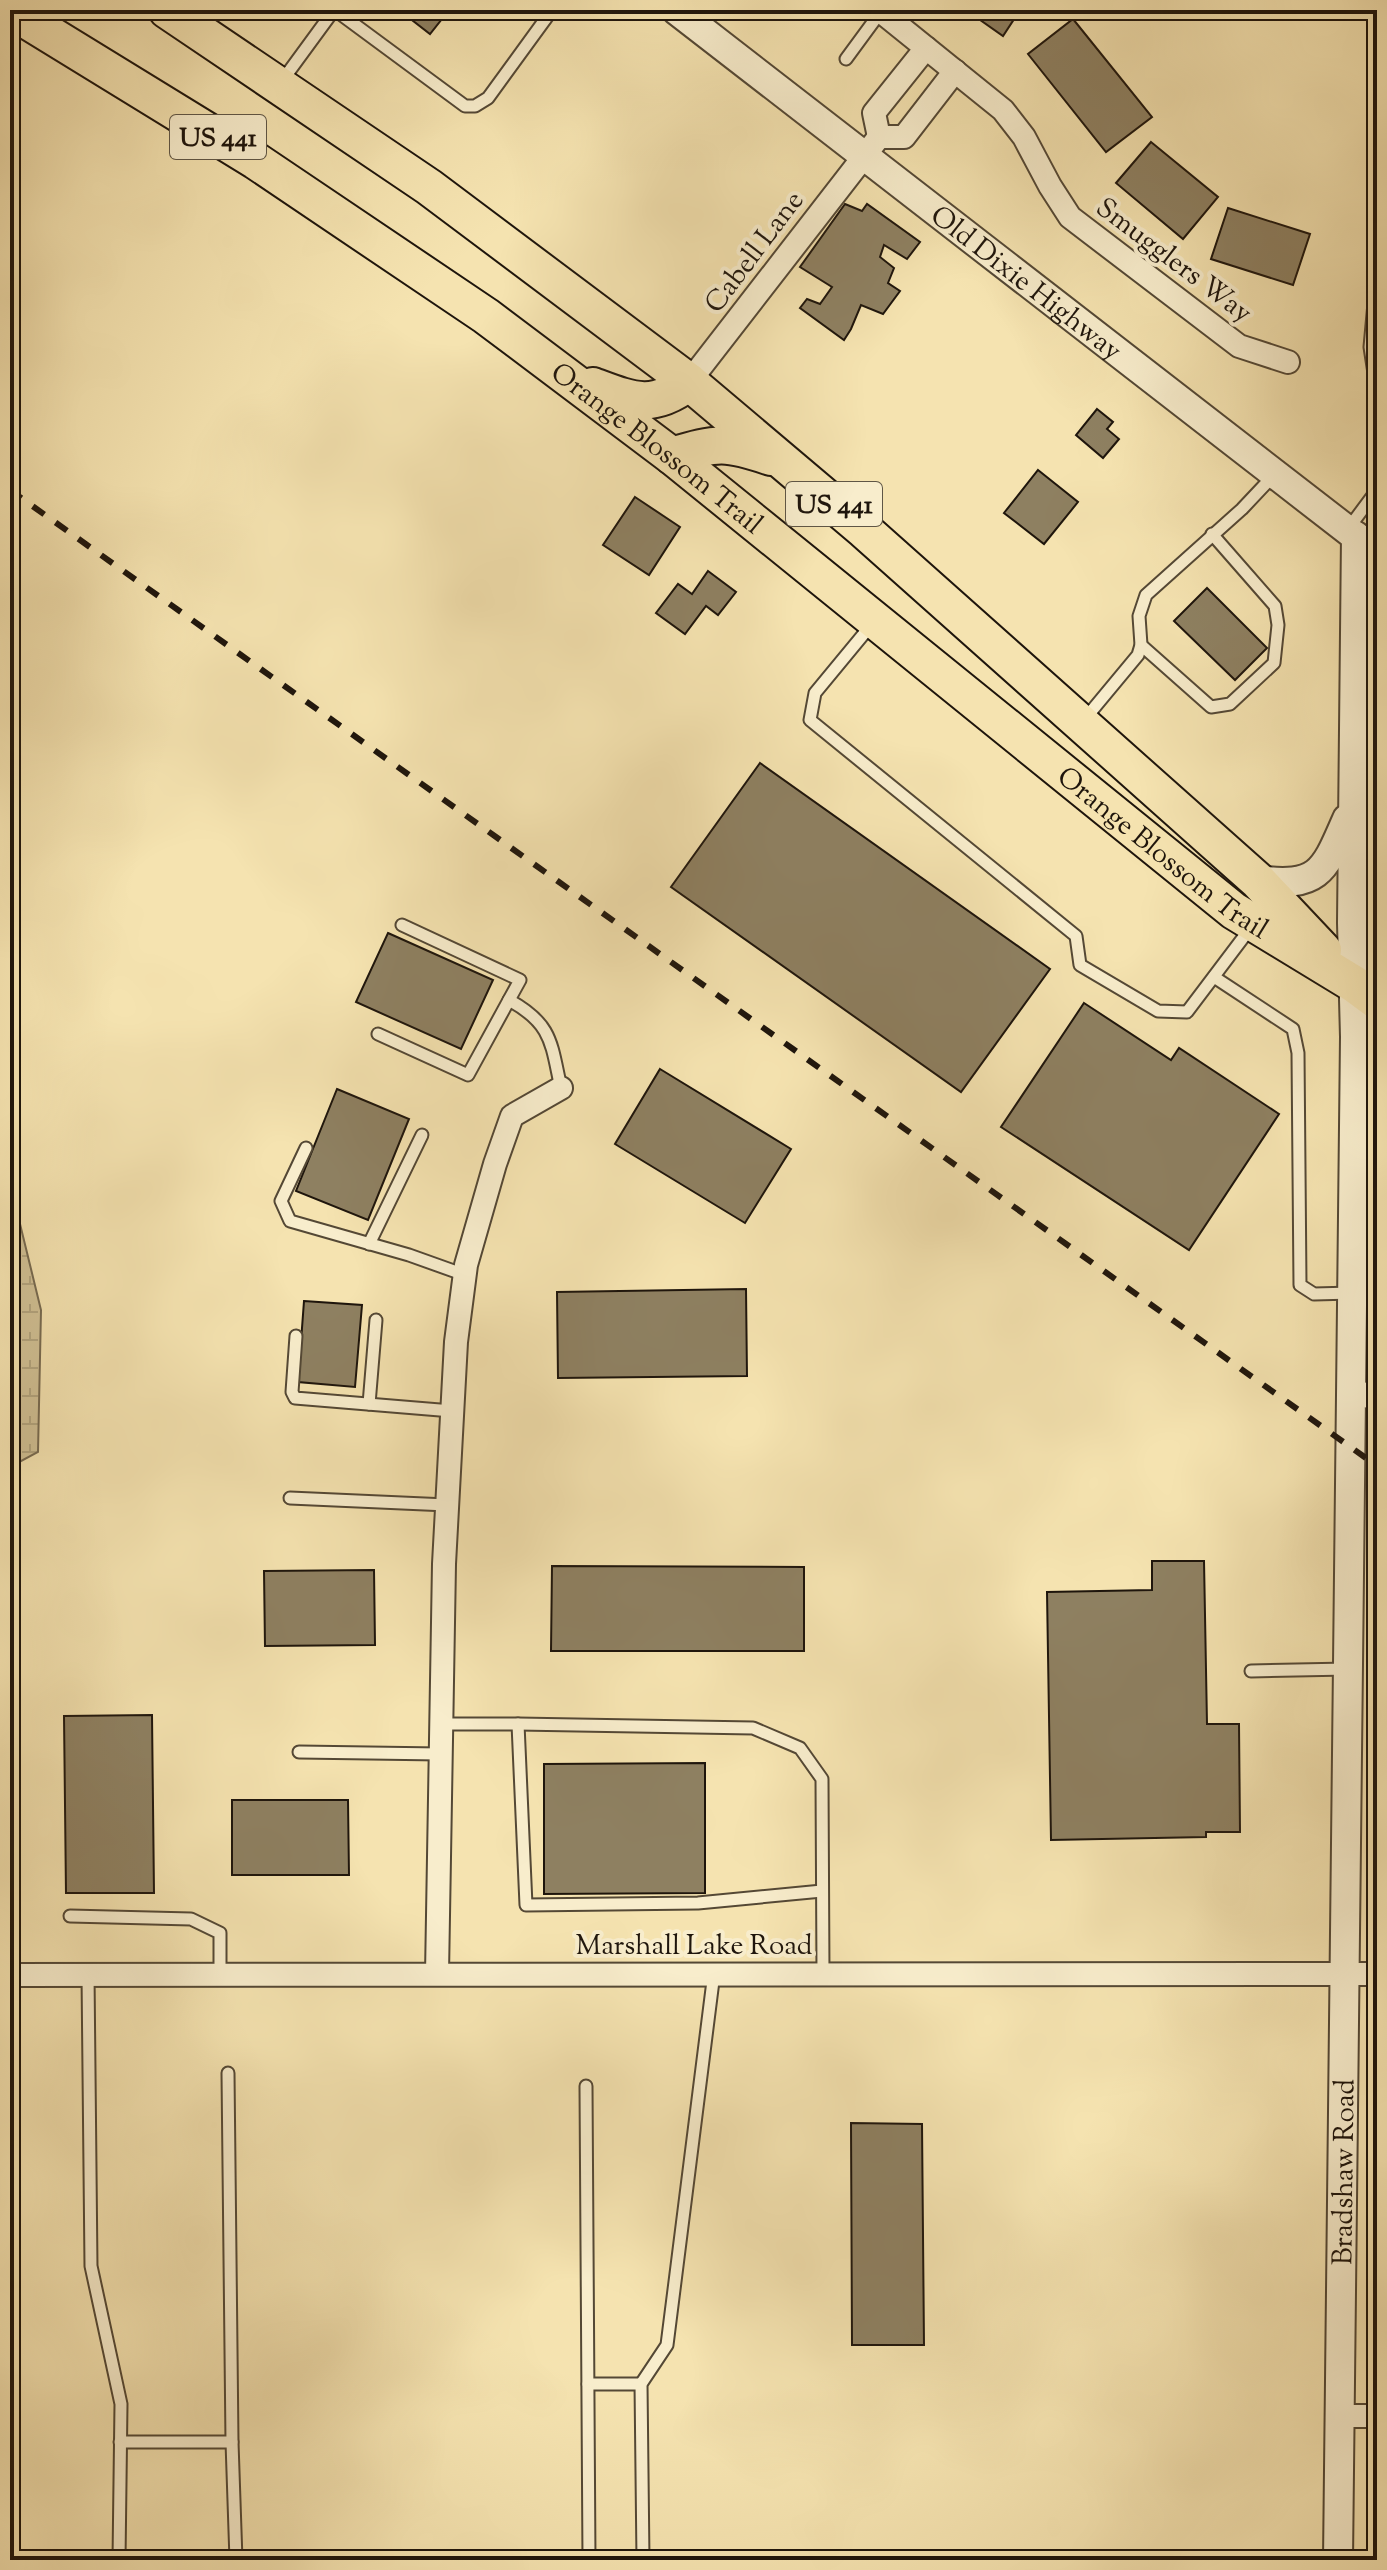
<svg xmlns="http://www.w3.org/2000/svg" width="1387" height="2570" font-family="'Sorts Mill Goudy',serif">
	<defs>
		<pattern id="wetland-marsh" width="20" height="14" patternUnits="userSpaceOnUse" patternTransform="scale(2)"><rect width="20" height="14" fill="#d0c094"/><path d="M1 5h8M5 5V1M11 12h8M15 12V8" fill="none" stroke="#b2a47e"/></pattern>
	</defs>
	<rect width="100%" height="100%" fill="#f5e3b0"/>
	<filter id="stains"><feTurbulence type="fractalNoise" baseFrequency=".0025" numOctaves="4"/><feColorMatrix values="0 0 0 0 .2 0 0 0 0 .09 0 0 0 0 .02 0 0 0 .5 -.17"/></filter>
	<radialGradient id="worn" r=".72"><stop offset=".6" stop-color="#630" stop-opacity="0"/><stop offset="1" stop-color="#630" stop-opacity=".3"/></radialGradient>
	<polygon fill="url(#wetland-marsh)" stroke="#776a50" stroke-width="2" points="10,1183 41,1310 38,1452 10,1467"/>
	<g fill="#8e8061" stroke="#1e150c" stroke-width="2">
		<polygon points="399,10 449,10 430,34"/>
		<polygon points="966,10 1020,10 1003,36"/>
		<polygon points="1073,19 1152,117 1106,152 1028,54"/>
		<polygon points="1151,142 1218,197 1183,239 1116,183"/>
		<polygon points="845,204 862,211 867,204 920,242 907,259 884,245 880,257 894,268 888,283 900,291 883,314 861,305 851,329 844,340 800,308 807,299 820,304 832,287 800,267"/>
		<polygon points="1228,208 1310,234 1293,285 1211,259"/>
		<polygon points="1097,409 1113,422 1107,429 1119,439 1103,458 1076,435"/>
		<polygon points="1038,470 1078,502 1044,544 1004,513"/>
		<polygon points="635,497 680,527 649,575 603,545"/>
		<polygon points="708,571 736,592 718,615 706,606 685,634 656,613 678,584 692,594"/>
		<polygon points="1207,588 1267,648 1235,680 1174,621"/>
		<polygon points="760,763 1050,969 961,1092 671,887"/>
		<polygon points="388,933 493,980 461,1049 356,1002"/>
		<polygon points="1084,1003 1171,1060 1179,1048 1279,1114 1189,1250 1001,1127"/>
		<polygon points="660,1069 791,1149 745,1223 615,1144"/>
		<polygon points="337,1089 409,1119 368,1220 296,1191"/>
		<polygon points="746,1289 747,1376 558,1378 557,1292"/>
		<polygon points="304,1301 362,1305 355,1387 298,1382"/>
		<polygon points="1152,1561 1204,1561 1207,1724 1239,1724 1240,1832 1206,1832 1206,1837 1051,1840 1047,1592 1152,1590"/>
		<polygon points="552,1566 804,1567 804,1651 551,1651"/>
		<polygon points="374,1570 375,1645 265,1646 264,1571"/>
		<polygon points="152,1715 154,1893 66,1893 64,1716"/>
		<polygon points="705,1763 705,1893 544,1894 544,1764"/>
		<polygon points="232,1800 348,1800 349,1875 232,1875"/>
		<polygon points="851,2123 922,2124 924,2345 852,2345"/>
	</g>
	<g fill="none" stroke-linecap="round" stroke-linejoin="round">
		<g stroke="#544835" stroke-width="15">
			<g id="service">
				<polyline points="335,10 465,106 475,106 488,98 552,10"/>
				<polyline points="532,10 545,19"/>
				<polyline points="846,59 882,10"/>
				<polyline points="282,81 334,10"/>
				<polyline points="1374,303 1370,347 1377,393"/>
				<polyline points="1348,529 1377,490"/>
				<polyline points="872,624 815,693 810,720 1076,936 1080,965 1158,1011 1187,1012 1252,926"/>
				<polyline points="1141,645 1211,707 1230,704 1274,663 1278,625 1275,606 1212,534"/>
				<polyline points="1354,705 1377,705"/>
				<polyline points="1084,720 1138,655 1141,645 1139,616 1146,595 1242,509 1274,475"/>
				<polyline points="402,925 520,980 509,1000"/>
				<polyline points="1214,977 1293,1029 1298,1053 1300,1285 1314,1294 1352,1293"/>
				<path d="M378,1034L468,1075L509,1000C553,1024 551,1044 561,1088"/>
				<polyline points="1355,1134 1377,1134"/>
				<polyline points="306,1148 281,1201 290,1221 409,1255 465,1275"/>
				<polyline points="369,1244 422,1135"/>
				<polyline points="296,1336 292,1392 295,1398 452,1411"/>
				<polyline points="369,1404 376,1320"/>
				<polyline points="290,1498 447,1505"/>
				<polyline points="1251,1671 1348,1669"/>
				<polyline points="441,1724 518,1724 526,1905 698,1903 822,1891"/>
				<polyline points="518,1724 753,1728 800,1748 822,1779 823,1974"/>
				<polyline points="299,1752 440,1754"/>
				<polyline points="70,1916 191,1919 220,1933 220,1974"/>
				<polyline points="88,1974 91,2266 121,2404 119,2560"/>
				<polyline points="228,2073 232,2442"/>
				<polyline points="586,2086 589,2560"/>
				<polyline points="588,2384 641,2384"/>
				<polyline points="120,2442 232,2442 236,2560"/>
				<polyline points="643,2560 641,2384 667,2345 714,1973"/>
			</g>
		</g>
		<g stroke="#544835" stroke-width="26">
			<g id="minor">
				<polyline points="879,10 1003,110 1024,137 1050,186 1070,217 1239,346 1288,362"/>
				<polyline points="879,137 904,137 955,71"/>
				<polyline points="879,137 874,113 926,48"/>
				<polyline points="689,382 879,137"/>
				<polyline points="1352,1388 1377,1401"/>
				<polyline points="437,1974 444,1564 456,1342 466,1265 495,1164 512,1116 561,1088"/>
				<polyline points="10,1975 1377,1974"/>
				<polyline points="1340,2416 1377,2416"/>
			</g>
		</g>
		<g stroke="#544835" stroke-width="32">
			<g id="tertiary">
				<path id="s1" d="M676,10L1377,553"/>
				<path d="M1257,880C1319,888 1324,872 1347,819"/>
				<path id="s2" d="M1338,2560L1355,1037L1352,923L1356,536"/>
			</g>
		</g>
		<g stroke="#1e150c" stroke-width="40">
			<g id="primary">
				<path id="s3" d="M10,10L256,161L486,316L672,456L1234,911L1354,984L1377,1001"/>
				<polyline points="167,10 429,187 689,382 864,530 1257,880 1323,950"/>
				<path d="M593,386C633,401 653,410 689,382"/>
				<path d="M672,456C718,442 726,442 771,457"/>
			</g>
		</g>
		<use href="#service" stroke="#f8edcc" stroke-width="11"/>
		<use href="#minor" stroke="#f8edcc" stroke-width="22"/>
		<use href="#tertiary" stroke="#f8edcc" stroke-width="28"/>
		<use href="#primary" stroke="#f5e3b0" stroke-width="36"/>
		<polyline stroke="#1e150c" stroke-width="6" stroke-dasharray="14 14" stroke-linecap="butt" points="10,490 1377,1466"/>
	</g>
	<g text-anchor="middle" stroke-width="8" stroke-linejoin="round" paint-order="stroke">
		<g fill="#f8edcc" stroke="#5f5646" stroke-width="2">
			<rect x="170" y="115" width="96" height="44" rx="6"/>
			<rect x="786" y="482" width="96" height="44" rx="6"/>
		</g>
		<g font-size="26" font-weight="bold" fill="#1e150c">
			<text x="218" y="146">US 441</text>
			<text x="834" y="513">US 441</text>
		</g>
		<g font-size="28" fill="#1e150c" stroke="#f8edcc">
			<text transform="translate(753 251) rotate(-53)" y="10">Cabell Lane</text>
			<text transform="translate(1175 259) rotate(37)" y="10">Smugglers Way</text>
			<text dy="10" stroke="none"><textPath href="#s1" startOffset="444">Old Dixie Highway</textPath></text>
			<text dy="10" stroke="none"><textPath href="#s3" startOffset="782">Orange Blossom Trail</textPath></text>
			<text dy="10" stroke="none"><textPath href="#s3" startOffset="1430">Orange Blossom Trail</textPath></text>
			<text x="694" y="1954">Marshall Lake Road</text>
			<text dy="10" stroke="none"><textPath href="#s2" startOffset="388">Bradshaw Road</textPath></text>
		</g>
	</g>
	<rect width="1387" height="2570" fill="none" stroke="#f5e3b0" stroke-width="40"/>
	<rect x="12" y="12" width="1363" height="2546" fill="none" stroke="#1e150c" stroke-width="4"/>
	<rect x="20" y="20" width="1347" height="2530" fill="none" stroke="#1e150c" stroke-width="2"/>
	<rect width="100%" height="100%" filter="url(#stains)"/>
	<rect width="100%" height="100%" fill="url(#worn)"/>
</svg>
